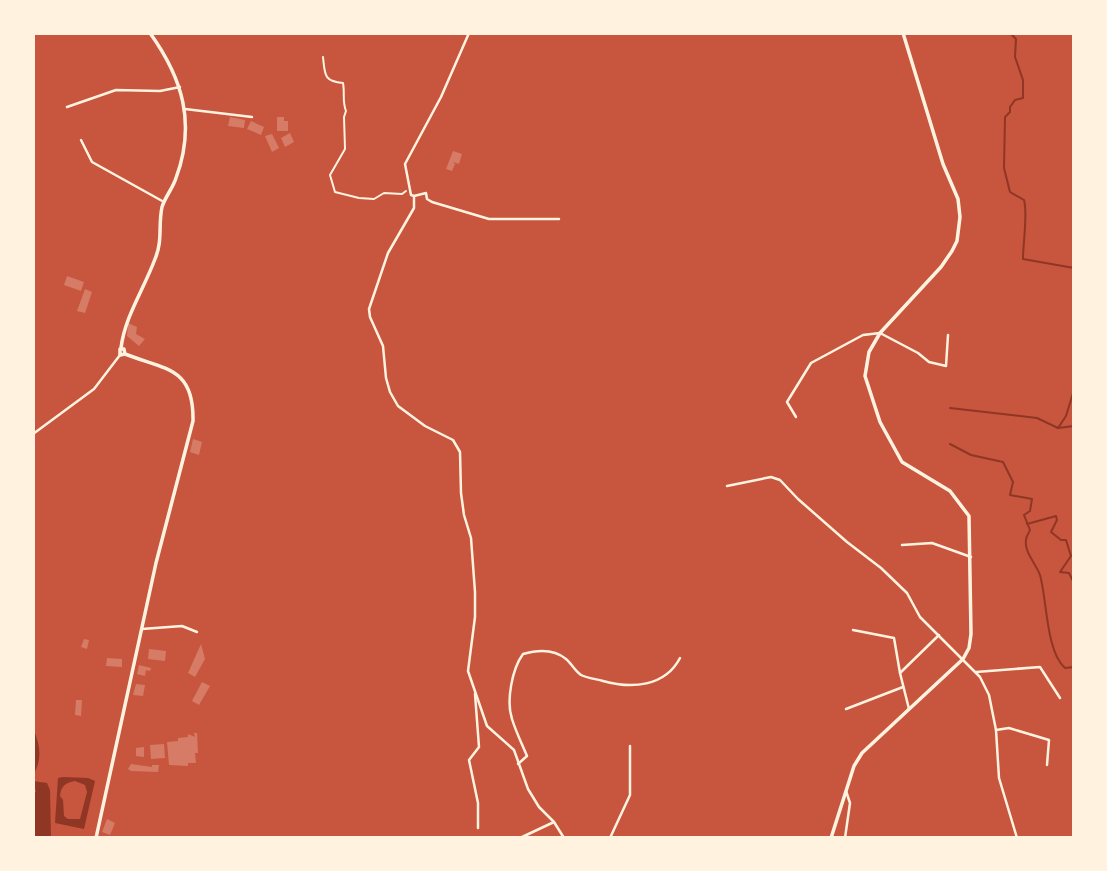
<svg xmlns="http://www.w3.org/2000/svg" width="1107" height="871" font-family="'Sofia Sans Condensed',sans-serif">
	<rect width="100%" height="100%" fill="#c8553d"/>
	<g fill="#8f3625" fill-rule="evenodd">
		<path d="M33,728C40,745 43,759 33,775V750L35,745Z"/>
		<path d="M63,777L88,778L95,781L84,829L55,823L58,778ZM75,781L85,785L87,792L80,819H68L64,816L63,800L60,796C61,786 65,783 75,781Z"/>
		<polygon points="33,781 47,783 50,790 51,838 34,838 33,835 33,793 36,792"/>
	</g>
	<g fill="none" stroke-linecap="round" stroke-linejoin="round">
		<g stroke="#8f3625" stroke-width="2">
			<path d="M1010,33L1016,39L1015,57L1023,80V98L1015,100L1010,107V112L1005,117L1004,168L1010,192L1024,200C1028,215 1023,241 1023,259L1074,268"/>
			<polyline points="1074,390 1066,416 1058,428 1074,426"/>
			<polyline points="950,408 1037,418 1058,428"/>
			<path d="M950,444L971,455L1003,462L1013,482L1010,495L1032,499L1030,511L1024,515L1030,530C1029,533 1026,536 1026,540C1024,552 1036,564 1040,575C1047,599 1046,652 1065,668L1074,667"/>
			<polyline points="1027,524 1056,516 1057,520 1051,532 1061,540 1066,540 1071,556 1060,572 1069,573 1074,583"/>
		</g>
	</g>
	<g fill="#d67c66">
		<polygon points="230,117 245,120 244,128 228,126"/>
		<polygon points="277,117 284,117 284,121 288,121 288,131 277,131"/>
		<polygon points="251,121 264,127 261,135 247,129"/>
		<polygon points="290,133 294,142 285,147 281,138"/>
		<polygon points="272,134 279,148 272,152 265,136"/>
		<polygon points="453,151 462,154 459,164 453,162 455,164 452,171 446,169"/>
		<polygon points="67,276 84,282 81,291 64,285"/>
		<polygon points="85,289 92,292 85,313 77,311"/>
		<polygon points="128,323 137,327 136,334 145,339 139,346 127,336"/>
		<polygon points="193,439 202,442 199,455 190,452"/>
		<polygon points="84,639 89,640 87,649 81,647"/>
		<polygon points="201,644 205,659 195,677 188,673"/>
		<polygon points="149,649 166,651 165,661 148,659"/>
		<polygon points="107,658 122,659 122,667 106,666"/>
		<polygon points="139,665 151,668 150,671 146,670 145,676 137,674"/>
		<polygon points="202,682 210,686 199,705 192,701"/>
		<polygon points="136,684 145,685 143,696 133,695"/>
		<polygon points="76,700 82,700 81,716 75,715"/>
		<polygon points="194,733 197,733 198,753 195,753 196,763 188,763 188,766 169,765 167,742 178,741 178,738 188,737 188,734 195,737"/>
		<polygon points="164,744 165,758 151,759 150,745"/>
		<polygon points="144,747 144,757 136,756 136,748"/>
		<polygon points="131,764 152,767 152,765 159,765 158,772 131,771 128,769"/>
		<polygon points="107,819 115,823 110,835 102,832"/>
	</g>
	<g fill="none" stroke-linecap="round" stroke-linejoin="round">
		<path stroke="#fff3e0" stroke-width="2" d="M323,57C325,74 323,81 343,83C345,93 342,101 346,111L344,117L345,149L330,175L335,192L359,198L374,199L384,193L402,194L406,191"/>
		<g stroke="#fff3e0" stroke-width="2.5">
			<polyline points="469,33 441,97 405,164 411,195 414,196 414,208 388,253 369,309 370,317 383,346 386,378 390,392 398,406 425,426 453,440 460,452 461,493 464,515 471,538 475,592 475,617 468,671 487,726 514,750 528,789 539,807 554,822 564,838"/>
			<polyline points="67,107 116,90 160,91 180,87"/>
			<polyline points="185,109 252,117"/>
			<polyline points="81,140 92,162 164,202"/>
			<polyline points="414,196 426,193 427,199 432,202 489,219 559,219"/>
			<polyline points="796,417 787,402 811,363 863,335 880,333 918,353 929,362 946,366 948,335"/>
			<polyline points="33,434 94,389 120,355"/>
			<polyline points="727,486 771,477 780,480 798,499 847,542 881,568 907,593 920,617 980,677 989,695 996,730"/>
			<polyline points="902,545 932,543 971,557"/>
			<polyline points="142,629 182,626 197,632"/>
			<polyline points="853,630 894,638 900,673 939,635"/>
			<polyline points="976,672 1040,667 1060,698"/>
			<polyline points="900,673 909,709"/>
			<polyline points="475,694 479,747 469,760 478,803 478,828"/>
			<polyline points="846,709 903,687"/>
			<path d="M518,764L527,756C522,744 516,732 512,719C506,701 512,669 523,654C537,650 554,649 566,659C571,663 575,671 581,675C587,678 596,679 603,681C631,689 665,687 680,658"/>
			<polyline points="520,838 554,822"/>
			<polyline points="610,838 630,795 630,746"/>
			<polyline points="845,838 850,803 846,791"/>
			<polyline points="1017,838 999,778 996,730 1009,728 1049,740 1047,765"/>
		</g>
		<g stroke="#fff3e0" stroke-width="3.5">
			<path d="M121,348C125,316 144,289 155,259C163,240 158,226 162,207C165,197 173,188 176,178C196,124 183,79 150,33"/>
			<path d="M96,838L156,563L193,421C194,367 166,370 125,354L120,355V349H124L125,354"/>
			<polyline points="831,838 854,766 862,753 963,659 969,648 971,634 969,516 950,491 902,462 880,422 865,376 869,352 880,333 941,267 952,251 957,241 960,217 958,199 943,164 903,33"/>
		</g>
	</g>
	<rect width="1107" height="871" fill="none" stroke="#fff3e0" stroke-width="70"/>
</svg>
